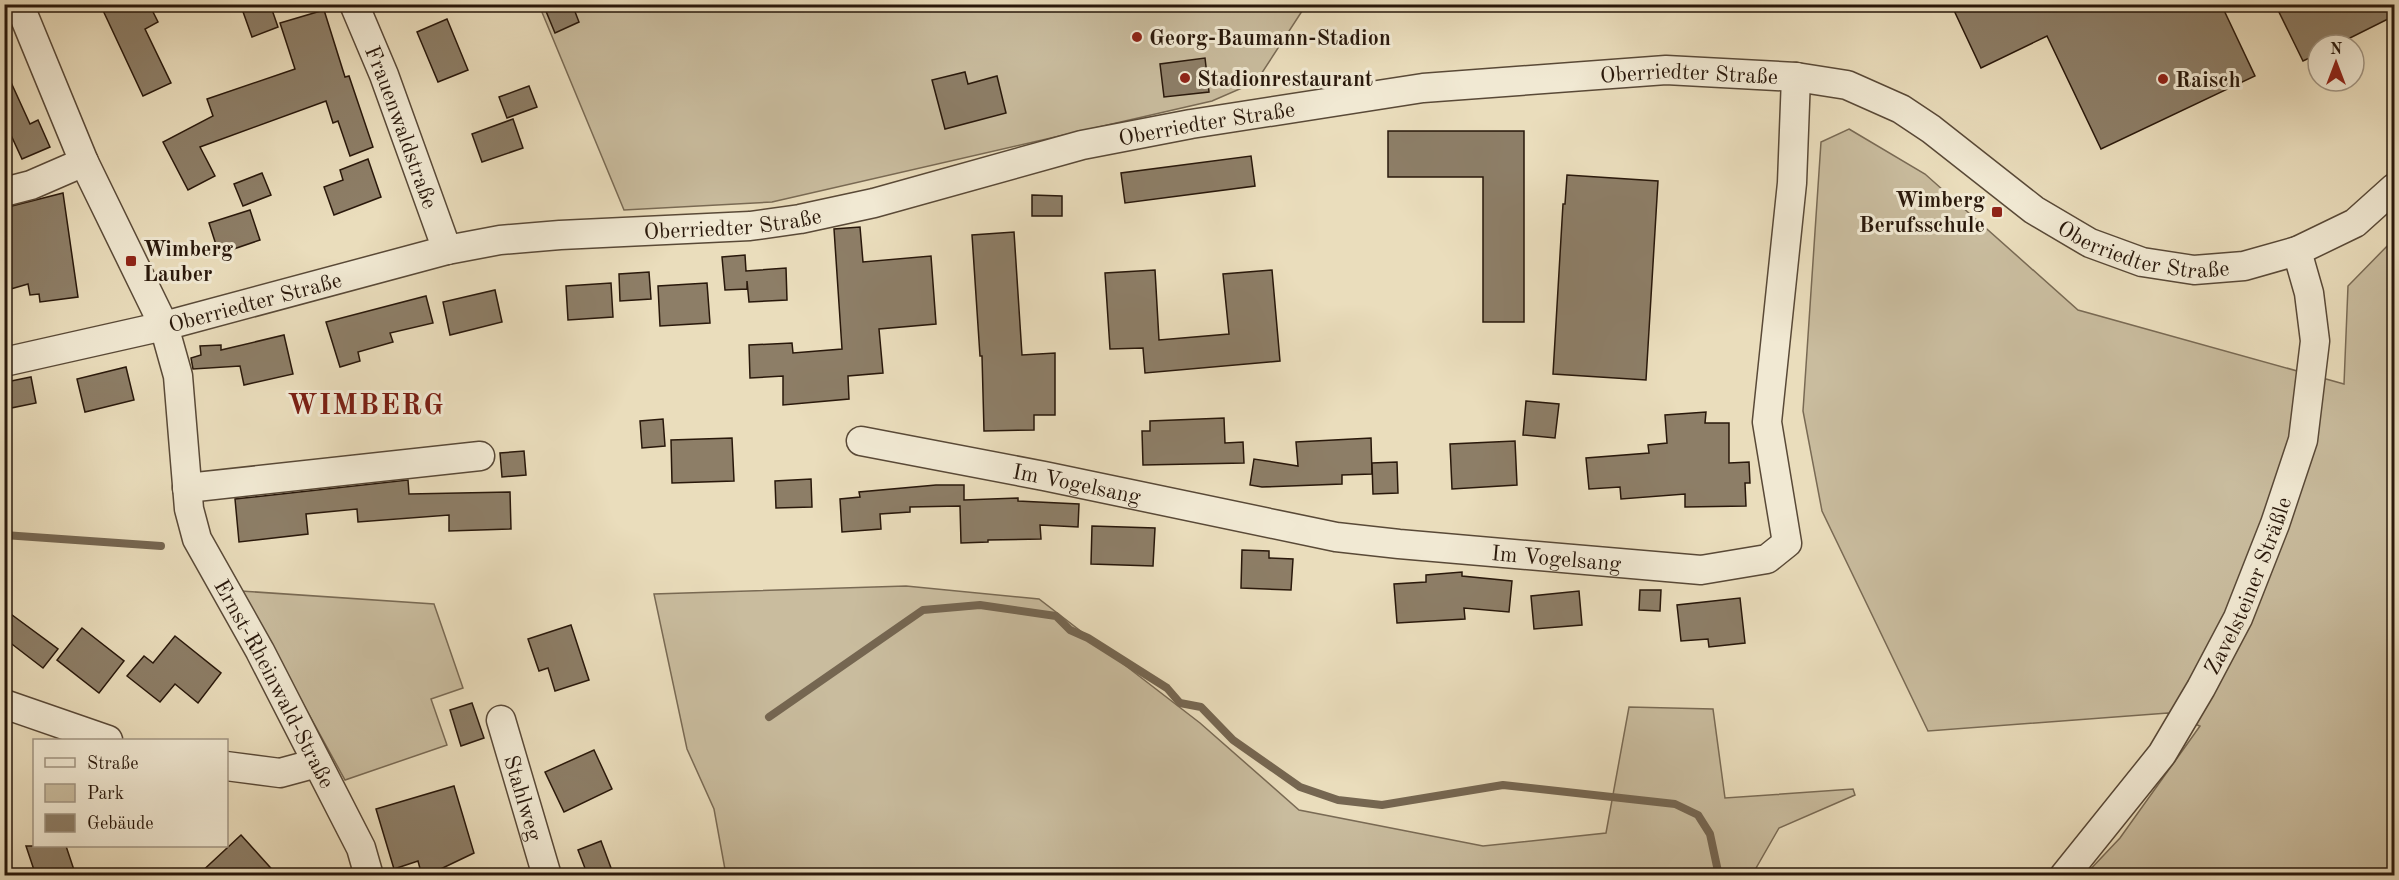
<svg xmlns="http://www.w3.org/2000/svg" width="2399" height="880" font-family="'Old Standard TT',serif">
	<rect width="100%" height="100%" fill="#eaddbc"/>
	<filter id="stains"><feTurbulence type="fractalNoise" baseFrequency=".00333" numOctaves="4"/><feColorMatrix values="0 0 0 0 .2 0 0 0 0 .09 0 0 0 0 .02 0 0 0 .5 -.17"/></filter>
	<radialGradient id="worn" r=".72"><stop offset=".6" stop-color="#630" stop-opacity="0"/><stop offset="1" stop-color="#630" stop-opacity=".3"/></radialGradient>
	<g fill="#c9bc9e" stroke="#796a54" stroke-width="1.5">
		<polygon points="539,5 1306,5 1256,82 1212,101 772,202 624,210"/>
		<polygon points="1849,129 1925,174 2078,310 2344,384 2348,286 2394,239 2394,875 2085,875 2120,838 2200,726 2168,713 1928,731 1822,511 1803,411 1821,142"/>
		<polygon points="906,586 1039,599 1200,723 1299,810 1483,846 1606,833 1629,707 1713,709 1725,798 1853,789 1855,795 1779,828 1752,875 726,875 714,809 687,749 654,594"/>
		<polygon points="241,591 434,604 463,688 431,699 447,745 345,780"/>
	</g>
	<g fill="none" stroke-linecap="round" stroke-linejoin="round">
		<g stroke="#756651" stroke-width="8">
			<polyline points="4,535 161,546"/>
			<polyline points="769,717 923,610 980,605 1056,616 1070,630 1088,638 1167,688 1180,703 1201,707 1233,740 1300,787 1338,800 1382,805 1503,785 1675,804 1698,815 1710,834 1719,876"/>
		</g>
	</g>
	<g fill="#8d7e67" stroke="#29180b" stroke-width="1.5">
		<polygon points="100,4 149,4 158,22 145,29 171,83 143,96"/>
		<polygon points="255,4 270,4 278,27 252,37 242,9"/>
		<polygon points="543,4 572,4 579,22 555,33"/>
		<polygon points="1951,4 2221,4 2255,76 2101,149 2047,36 1981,68"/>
		<polygon points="2275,4 2394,4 2394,16 2336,45 2318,45 2318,54 2303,61"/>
		<polygon points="324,10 345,77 349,76 373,147 350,156 338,121 333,123 326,101 200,147 215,176 188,190 163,142 213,116 207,99 295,69 280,23"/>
		<polygon points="447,19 468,70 438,82 417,32"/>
		<polygon points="1205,58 1209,92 1164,97 1160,64"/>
		<polygon points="4,67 30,124 38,120 50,147 22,159 4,120"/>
		<polygon points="965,72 968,84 997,76 1006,113 945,129 932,80"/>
		<polygon points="529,86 537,107 507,118 499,97"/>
		<polygon points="513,119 523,148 482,162 472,134"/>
		<polygon points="1388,131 1524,131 1524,322 1483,322 1483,177 1388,177"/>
		<polygon points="1251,156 1255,186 1125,203 1121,173"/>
		<polygon points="368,159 381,197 334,215 324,187 343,180 340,170"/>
		<polygon points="262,173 271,195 243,206 234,184"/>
		<polygon points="1567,175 1658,181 1646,380 1553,374 1563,204 1565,204"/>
		<polygon points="63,193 78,297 40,302 39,294 30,295 28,284 4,291 4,208"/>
		<polygon points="1032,195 1062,196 1062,216 1032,216"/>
		<polygon points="250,210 260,240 219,254 209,223"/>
		<polygon points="860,227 863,262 931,256 936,324 879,329 883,373 848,376 849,399 783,405 783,376 750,378 749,345 792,343 793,353 842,349 834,229"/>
		<polygon points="1014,232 1022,355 1055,353 1055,415 1034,415 1034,430 984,431 982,356 980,356 972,235"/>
		<polygon points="745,255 746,271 786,268 787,300 749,302 747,281 747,289 725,290 722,257"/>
		<polygon points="1155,270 1159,340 1229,334 1223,274 1272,270 1280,361 1145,373 1143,348 1110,349 1105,273"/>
		<polygon points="649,272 651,299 620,301 619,274"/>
		<polygon points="611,283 613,317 568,320 566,286"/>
		<polygon points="707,283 710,323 660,326 658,286"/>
		<polygon points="495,290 502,322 450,335 443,302"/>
		<polygon points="426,296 433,323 390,333 393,342 358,352 360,361 340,367 326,322"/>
		<polygon points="284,335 293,374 244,385 240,366 193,369 191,358 201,355 200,346 221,345 221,350"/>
		<polygon points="126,367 134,400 85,412 77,379"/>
		<polygon points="31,377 36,403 11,408 6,382"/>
		<polygon points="1526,401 1559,404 1555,438 1523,435"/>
		<polygon points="1706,412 1705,423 1729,423 1729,463 1749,462 1750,483 1745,483 1746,506 1685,507 1685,494 1621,499 1620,487 1589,489 1586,458 1649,453 1648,445 1667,443 1665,415"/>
		<polygon points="1224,418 1225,443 1243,442 1244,463 1143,465 1142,431 1150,431 1150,421"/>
		<polygon points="663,419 665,446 642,448 640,421"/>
		<polygon points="732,438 734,481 672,483 671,440"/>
		<polygon points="1371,438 1372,474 1342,475 1342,484 1262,487 1250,485 1254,459 1298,466 1296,442"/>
		<polygon points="1515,441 1517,485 1452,489 1450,444"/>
		<polygon points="524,451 526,475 502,477 500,453"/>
		<polygon points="1397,462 1398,493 1373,494 1372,463"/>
		<polygon points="811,479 812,507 776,508 775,481"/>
		<polygon points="408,480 409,494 510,492 511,529 449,531 449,515 358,522 357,509 306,514 308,534 239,542 235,499"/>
		<polygon points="936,485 964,485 964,500 1018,498 1018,501 1079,504 1078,527 1040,525 1041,539 988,540 988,542 961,543 960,506 910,507 910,512 880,514 881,529 842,532 840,499 860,497 859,492"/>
		<polygon points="1092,526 1155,528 1153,566 1091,564"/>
		<polygon points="1242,550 1269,551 1269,558 1293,559 1291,590 1241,588"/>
		<polygon points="1462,572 1462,576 1512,581 1509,612 1464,608 1465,619 1397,623 1394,584 1426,582 1426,575"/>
		<polygon points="1640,590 1661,590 1660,611 1639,610"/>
		<polygon points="1579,591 1582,625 1534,629 1531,596"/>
		<polygon points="1740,598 1745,643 1709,647 1708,639 1681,641 1677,605"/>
		<polygon points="4,609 58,649 43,668 4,638"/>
		<polygon points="571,625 589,680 555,691 548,668 539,671 528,639"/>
		<polygon points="82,628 124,661 99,693 57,660"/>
		<polygon points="175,636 221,673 198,703 175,684 160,702 127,676 144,656 153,663"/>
		<polygon points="472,703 484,738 461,746 450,710"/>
		<polygon points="594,750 612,789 564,812 545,772"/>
		<polygon points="454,786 474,853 426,876 422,876 418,861 394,869 376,809"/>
		<polygon points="241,835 278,876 197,876"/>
		<polygon points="601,841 614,876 588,876 578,850"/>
		<polygon points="26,846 66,846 76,876 36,876"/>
	</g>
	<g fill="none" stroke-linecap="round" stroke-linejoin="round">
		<g stroke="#594937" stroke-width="31">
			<g id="minor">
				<path id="s1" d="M19,4L84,162L164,326L178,376L189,509L197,539L260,651L361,848L369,876"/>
				<path id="s2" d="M354,4L384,75L447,250"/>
				<polyline points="4,192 31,185 84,162"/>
				<path id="s3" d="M4,362L164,326L447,250L500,240L560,235L750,226L800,219L874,203L1082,145L1191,124L1423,88L1666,70L1796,77L1847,85L1901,109L1931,129L2034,210L2090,243L2142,262L2194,270L2244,266L2297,251L2355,223L2394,188"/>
				<path id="s4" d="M861,441L1044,476L1336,537L1399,544L1701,570L1767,559L1787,543L1767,422L1792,183L1796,77"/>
				<polyline points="187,488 480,456"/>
				<polyline points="4,704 108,740"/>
				<path id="s5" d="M501,720L547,876"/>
				<polyline points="226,766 280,773 317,763"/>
				<path id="s6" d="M2064,876L2162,754L2201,688L2238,618L2275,524L2303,440L2315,341L2309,293L2297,251"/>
			</g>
		</g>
		<use href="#minor" stroke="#f1e9d3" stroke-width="28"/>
	</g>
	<g fill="#8f2418" stroke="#f1e9d3" stroke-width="2">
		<circle cx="1137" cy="37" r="6"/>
		<circle cx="1185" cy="78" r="6"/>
		<circle cx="2163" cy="79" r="6"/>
		<rect x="1991" y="206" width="12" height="12" rx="3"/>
		<rect x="125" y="255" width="12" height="12" rx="3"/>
	</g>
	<g text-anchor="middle" stroke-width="6" stroke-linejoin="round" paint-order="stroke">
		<g font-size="22" font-weight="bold" fill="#29180b" stroke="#f1e9d3" text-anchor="start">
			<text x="1149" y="45">Georg-Baumann-Stadion</text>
			<text x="1197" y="86">Stadionrestaurant</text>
			<text x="2175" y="87">Raisch</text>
			<text x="1985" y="207" text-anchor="end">Wimberg<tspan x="1985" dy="25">Berufsschule</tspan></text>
			<text x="143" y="256">Wimberg<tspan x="143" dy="25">Lauber</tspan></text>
		</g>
		<g font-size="22" fill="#29180b" stroke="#f1e9d3">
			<text dy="8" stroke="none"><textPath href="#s3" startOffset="1716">Oberriedter Straße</textPath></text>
			<text dy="8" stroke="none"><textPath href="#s3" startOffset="1230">Oberriedter Straße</textPath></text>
			<text dy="8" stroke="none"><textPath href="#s2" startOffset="132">Frauenwaldstraße</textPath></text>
			<text dy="8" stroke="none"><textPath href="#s3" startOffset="744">Oberriedter Straße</textPath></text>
			<text dy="8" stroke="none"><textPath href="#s3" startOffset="2220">Oberriedter Straße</textPath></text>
			<text dy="8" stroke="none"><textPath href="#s3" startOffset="258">Oberriedter Straße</textPath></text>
			<text dy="8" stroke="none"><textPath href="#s4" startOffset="220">Im Vogelsang</textPath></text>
			<text dy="8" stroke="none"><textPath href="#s4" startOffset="706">Im Vogelsang</textPath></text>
			<text dy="8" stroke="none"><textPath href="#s6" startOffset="346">Zavelsteiner Sträßle</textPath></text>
			<text dy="8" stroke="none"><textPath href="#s1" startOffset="734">Ernst-Rheinwald-Straße</textPath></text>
			<text dy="8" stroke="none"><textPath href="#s5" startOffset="81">Stahlweg</textPath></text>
		</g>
		<g font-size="28" font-weight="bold" letter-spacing="1.5" fill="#7a1f14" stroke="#f1e9d3">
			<text x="366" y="414">WIMBERG</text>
		</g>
	</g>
	<rect width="2399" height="880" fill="none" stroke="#eaddbc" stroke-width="24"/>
	<rect x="6" y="6" width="2387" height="868" fill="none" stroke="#29180b" stroke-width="3"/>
	<rect x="12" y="12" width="2375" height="856" fill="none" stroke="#29180b" stroke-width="1.5"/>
	<rect x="33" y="739" width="195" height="108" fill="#f1e9d3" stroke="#a19583" stroke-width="1.5"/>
	<rect x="45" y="758" width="30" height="9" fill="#f1e9d3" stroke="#a19583" stroke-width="1.5"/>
	<text x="87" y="769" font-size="18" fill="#29180b">Straße</text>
	<rect x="45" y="784" width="30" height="18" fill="#c9bc9e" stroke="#a19583" stroke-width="1.5"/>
	<text x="87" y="799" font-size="18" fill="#29180b">Park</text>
	<rect x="45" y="814" width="30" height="18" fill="#8d7e67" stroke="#a19583" stroke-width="1.5"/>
	<text x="87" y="829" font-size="18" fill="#29180b">Gebäude</text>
	<g transform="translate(2336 63)"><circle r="28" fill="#f1e9d3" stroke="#a19583" stroke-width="1.5"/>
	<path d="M0-4.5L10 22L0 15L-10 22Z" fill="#8f2418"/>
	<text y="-9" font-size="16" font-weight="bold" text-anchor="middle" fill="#29180b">N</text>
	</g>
	<rect width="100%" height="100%" filter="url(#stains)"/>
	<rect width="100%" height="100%" fill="url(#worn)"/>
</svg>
